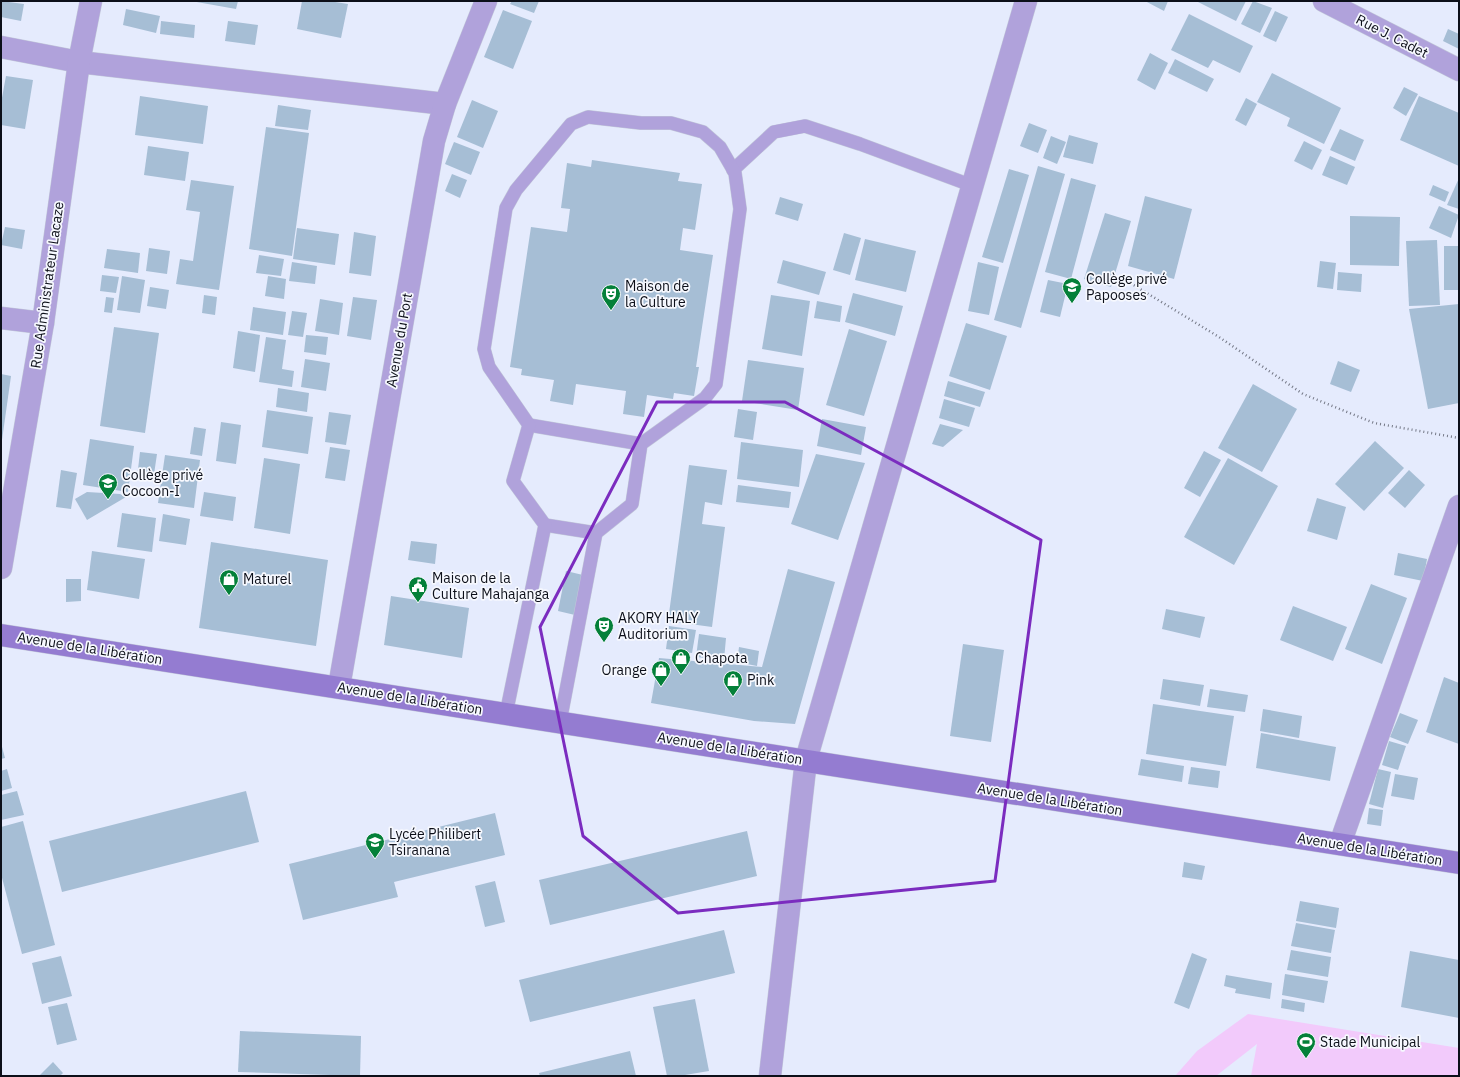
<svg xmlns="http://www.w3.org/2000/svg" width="1460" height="1077" font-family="'IBM Plex Sans',sans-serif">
	<rect width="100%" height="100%" fill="#e5ebfd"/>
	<polygon fill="#f2cafb" points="1248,1014 1459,1048 1459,1076 1251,1076 1257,1044 1216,1076 1175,1076 1197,1051"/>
	<g fill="#a6bed5">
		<polygon points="1,1 24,4 21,21 1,17"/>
		<polygon points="191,1 238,1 236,9"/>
		<polygon points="302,1 329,1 348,4 341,38 297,29"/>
		<polygon points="512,1 539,1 534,13 510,4"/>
		<polygon points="1145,1 1168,1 1164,11"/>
		<polygon points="1196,1 1246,1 1236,21"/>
		<polygon points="1253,1 1272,8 1260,33 1241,24"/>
		<polygon points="126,9 160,16 156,33 123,25"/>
		<polygon points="503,10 532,21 513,69 484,57"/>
		<polygon points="1275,11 1288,17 1276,42 1263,36"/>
		<polygon points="1189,14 1253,46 1240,73 1213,60 1208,68 1171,50"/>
		<polygon points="161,21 195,25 194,38 160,34"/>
		<polygon points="228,21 258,25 255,45 225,41"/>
		<polygon points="1448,29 1459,34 1459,49 1443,41"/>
		<polygon points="1150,53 1168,63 1155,90 1137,80"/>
		<polygon points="1175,59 1214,79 1207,92 1168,73"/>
		<polygon points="1272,73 1341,108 1324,144 1287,126 1290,118 1257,102"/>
		<polygon points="6,76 33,80 25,129 1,125 1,103"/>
		<polygon points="1404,87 1418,94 1406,116 1393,108"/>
		<polygon points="140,96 208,106 203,144 135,135"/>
		<polygon points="1419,96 1459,113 1459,166 1400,140"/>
		<polygon points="1246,98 1257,104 1246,126 1235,120"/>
		<polygon points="472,100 498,111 483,148 457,137"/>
		<polygon points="278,105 311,110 308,130 275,126"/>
		<polygon points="1029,123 1047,130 1038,153 1020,146"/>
		<polygon points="266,127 309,133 292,256 249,249"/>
		<polygon points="1340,129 1364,140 1355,161 1330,150"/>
		<polygon points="1069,135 1098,143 1093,164 1063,157"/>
		<polygon points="1051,136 1066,142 1057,164 1043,158"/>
		<polygon points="1304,141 1322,150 1312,170 1294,161"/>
		<polygon points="454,142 480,152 471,175 445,164"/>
		<polygon points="148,146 189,152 185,181 144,175"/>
		<polygon points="1330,156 1355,167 1347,185 1322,175"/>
		<polygon points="592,160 680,173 678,181 702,184 695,230 683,228 680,250 713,255 696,367 699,367 694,396 674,393 673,399 647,395 644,417 623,414 626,391 576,384 573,405 550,401 554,380 521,375 522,369 510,367 531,227 567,232 570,209 561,208 567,163 591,167"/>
		<polygon points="1038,166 1065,174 1021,328 994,320"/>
		<polygon points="1009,169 1029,175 1003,263 982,257"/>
		<polygon points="452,174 467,180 460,198 445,191"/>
		<polygon points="1071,178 1096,185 1071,279 1045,272"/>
		<polygon points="1459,178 1459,209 1447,205"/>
		<polygon points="191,180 234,186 219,290 176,284 180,259 193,261 200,212 186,210"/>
		<polygon points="1433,185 1449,192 1445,202 1429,195"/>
		<polygon points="1145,196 1192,209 1174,279 1128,266"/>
		<polygon points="780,197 803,204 798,221 775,214"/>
		<polygon points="1439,206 1459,215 1451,238 1429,228"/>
		<polygon points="1105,213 1131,221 1111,287 1084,279"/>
		<polygon points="1350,216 1400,217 1399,266 1350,265"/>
		<polygon points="5,227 25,230 22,249 1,245"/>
		<polygon points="297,228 339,234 335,265 293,259"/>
		<polygon points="354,232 376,236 371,276 349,273"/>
		<polygon points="844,233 861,238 850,275 833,270"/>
		<polygon points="865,239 916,251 906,292 855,280"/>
		<polygon points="1437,240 1440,305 1409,306 1406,241"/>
		<rect x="1444" y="246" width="15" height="44"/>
		<polygon points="149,248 170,251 167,274 146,271"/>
		<polygon points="107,249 140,253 138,273 104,268"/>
		<polygon points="259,255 284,259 281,276 256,273"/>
		<polygon points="783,260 826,272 819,295 777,283"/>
		<polygon points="1320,261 1336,263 1333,289 1317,287"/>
		<polygon points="292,262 317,266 315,284 289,281"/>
		<polygon points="978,262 999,267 989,315 968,311"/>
		<polygon points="1338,272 1362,274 1361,292 1337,290"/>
		<polygon points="102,275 119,277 116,293 100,291"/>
		<polygon points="122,276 145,280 140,313 117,310"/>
		<polygon points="268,276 286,279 284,299 265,296"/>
		<polygon points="1048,280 1068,284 1060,317 1040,312"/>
		<polygon points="150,287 169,290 166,309 147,306"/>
		<polygon points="853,293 903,306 895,336 845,322"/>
		<polygon points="204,295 217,297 215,315 202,313"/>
		<polygon points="771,295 810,301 802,356 762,349"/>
		<polygon points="106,297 114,298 112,313 104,312"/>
		<polygon points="353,297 377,300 371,340 347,336"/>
		<polygon points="320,299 343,303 339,335 315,331"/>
		<polygon points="817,301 842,306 840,322 814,318"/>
		<polygon points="1459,304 1459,403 1428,409 1409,309"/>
		<polygon points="253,307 286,312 283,335 250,330"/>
		<polygon points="292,311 307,313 303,337 288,335"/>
		<polygon points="966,323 1007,336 990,390 949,376"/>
		<polygon points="114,327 159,333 145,433 100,426"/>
		<polygon points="849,329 887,341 864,416 826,405"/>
		<polygon points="238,331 260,335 255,372 233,368"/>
		<polygon points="306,335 328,337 326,355 304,352"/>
		<polygon points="266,337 286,340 282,369 294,371 292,387 259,382"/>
		<polygon points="305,359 330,363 326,391 301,387"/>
		<polygon points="748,360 804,368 798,410 742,401"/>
		<polygon points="1338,361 1360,370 1351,392 1330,384"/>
		<polygon points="1,374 11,376 2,440 1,440"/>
		<polygon points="948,381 985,392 980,407 944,396"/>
		<polygon points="1253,384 1297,409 1262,472 1218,448"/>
		<polygon points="278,388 309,393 307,412 276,407"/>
		<polygon points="944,399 975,408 969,427 939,418"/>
		<polygon points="738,409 757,412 753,440 734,437"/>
		<polygon points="267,410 313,417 308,454 262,447"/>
		<polygon points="329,412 351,415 346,445 325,442"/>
		<polygon points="822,419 866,427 861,455 817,446"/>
		<polygon points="221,422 241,425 236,464 216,461"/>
		<polygon points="940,424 963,430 943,447 932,444"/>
		<polygon points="194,427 206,429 202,456 190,454"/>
		<polygon points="90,439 134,446 128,492 83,485"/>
		<polygon points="1375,441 1404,468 1364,511 1335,484"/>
		<polygon points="741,442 803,450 799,487 737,479"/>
		<polygon points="330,447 350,450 345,481 325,478"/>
		<polygon points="1204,451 1221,460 1200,497 1184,488"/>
		<polygon points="140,452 157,454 153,481 137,478"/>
		<polygon points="816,454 865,463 838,540 791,524"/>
		<polygon points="165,455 200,460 194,508 158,503"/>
		<polygon points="264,458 300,464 290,534 254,528"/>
		<polygon points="1228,458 1278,486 1234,565 1184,537"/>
		<polygon points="689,465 727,470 722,505 705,502 702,524 725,527 712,627 668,621"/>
		<polygon points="61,470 77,473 71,509 56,507"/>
		<polygon points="1409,470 1425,485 1405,508 1388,493"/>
		<polygon points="738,485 791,492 789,508 736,502"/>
		<polygon points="87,492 120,494 126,497 87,520 75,499"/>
		<polygon points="204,492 236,497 233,521 200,516"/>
		<polygon points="1317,498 1346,507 1337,540 1307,531"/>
		<polygon points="122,513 156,518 152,552 117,547"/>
		<polygon points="163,514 190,519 186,545 159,541"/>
		<polygon points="411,541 437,544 435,564 408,560"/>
		<polygon points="211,542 328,560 316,646 199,628"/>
		<polygon points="92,551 145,559 139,599 87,590"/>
		<polygon points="1398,553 1427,559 1423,581 1394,575"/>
		<polygon points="788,569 835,582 795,724 754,721 651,703 659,658 762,667"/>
		<polygon points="566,571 583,575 575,615 558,611"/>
		<polygon points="66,579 81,579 81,601 66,602"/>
		<polygon points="1371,584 1407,598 1382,664 1345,649"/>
		<polygon points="391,596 469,608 462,658 384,645"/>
		<polygon points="1293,606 1347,627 1333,661 1280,640"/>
		<polygon points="1166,609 1205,617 1200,638 1162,629"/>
		<polygon points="669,626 696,630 692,653 666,649"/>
		<polygon points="699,634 726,638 724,660 696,657"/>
		<polygon points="963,644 1004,650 991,742 950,736"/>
		<polygon points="739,647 759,651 757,666 737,662"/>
		<polygon points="1444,677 1459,683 1459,744 1426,732"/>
		<polygon points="1163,679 1204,685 1200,706 1160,699"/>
		<polygon points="1210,689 1248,695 1245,712 1207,707"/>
		<polygon points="1153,704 1234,716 1226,766 1146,754"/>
		<polygon points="1263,709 1302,716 1299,738 1260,731"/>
		<polygon points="1400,713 1418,720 1408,744 1390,737"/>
		<polygon points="1261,733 1336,747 1330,781 1256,768"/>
		<polygon points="1389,741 1406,746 1398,770 1382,765"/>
		<polygon points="1,743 5,758 1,759"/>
		<polygon points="1141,759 1184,766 1182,782 1138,775"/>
		<polygon points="1191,767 1220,771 1218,788 1188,784"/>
		<polygon points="7,769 12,788 1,791 1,771"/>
		<polygon points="1378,769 1391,772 1383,808 1369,804"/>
		<polygon points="1395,774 1418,778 1414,800 1391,796"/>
		<polygon points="17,791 24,815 1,820 1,795"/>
		<polygon points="246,791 259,842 62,892 49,841"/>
		<polygon points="1369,808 1383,810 1381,826 1367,824"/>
		<polygon points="495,813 505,855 394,882 398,897 303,920 289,864"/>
		<polygon points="23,821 55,945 22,954 1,874 1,827"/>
		<polygon points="747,831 757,876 550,925 539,880"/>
		<polygon points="1184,862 1205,866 1202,880 1182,877"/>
		<polygon points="495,881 505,922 485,927 475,886"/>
		<polygon points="1300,901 1339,908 1336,928 1296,921"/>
		<polygon points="1296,923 1335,930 1331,953 1291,946"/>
		<polygon points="724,930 735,973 530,1022 519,980"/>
		<polygon points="1291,950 1331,957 1328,977 1287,970"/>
		<polygon points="1410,951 1459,960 1459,1018 1401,1007"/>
		<polygon points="1192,953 1207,959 1189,1009 1174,1003"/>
		<polygon points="61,956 72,996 42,1004 32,963"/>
		<polygon points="1285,974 1328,981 1324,1003 1282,995"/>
		<polygon points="1226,975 1272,983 1270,999 1235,993 1236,989 1224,986"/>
		<polygon points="695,999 709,1071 679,1076 667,1076 653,1007"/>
		<polygon points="1282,999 1305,1003 1304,1012 1281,1008"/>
		<polygon points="67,1003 77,1040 57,1045 48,1007"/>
		<polygon points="240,1031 361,1036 360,1076 238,1072"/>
		<polygon points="630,1051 636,1076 540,1076 539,1073"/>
		<polygon points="53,1062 63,1073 60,1076 39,1076"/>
	</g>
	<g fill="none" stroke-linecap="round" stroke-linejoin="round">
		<g stroke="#c2c8d9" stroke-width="14">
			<g id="lane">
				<polyline points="733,170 774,132 805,126 860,144 973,186"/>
				<polyline points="529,425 641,444"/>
				<polyline points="545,525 596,533"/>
				<polyline points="506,714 545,525 513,481 529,425 489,367 484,349 506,208 516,190 571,124 588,117 641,123 671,123 703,132 720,147 735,173 740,209 716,384 705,398 641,444 632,504 596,533 560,722"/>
			</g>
		</g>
		<g stroke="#c2c8d9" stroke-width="23">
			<g id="street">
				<polyline points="1324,1 1459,70"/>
				<polyline points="1,47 79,62 445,104"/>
				<polyline points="1,318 43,323"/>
				<polyline points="1,568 43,323 79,62 91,1"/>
				<polyline points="339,687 434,141 445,104 486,1"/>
				<polyline points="1340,844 1459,506"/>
				<polyline points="770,1076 806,760 1026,1"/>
			</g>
		</g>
		<g stroke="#c2c8d9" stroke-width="23">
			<polyline id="secondary" points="1,635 1459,863"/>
		</g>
		<polyline stroke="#757987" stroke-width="2.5" stroke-dasharray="1 3" stroke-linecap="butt" points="1127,281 1219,337 1303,394 1374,423 1459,438"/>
		<use href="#lane" stroke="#b0a2db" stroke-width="13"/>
		<use href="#street" stroke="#b0a2db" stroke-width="22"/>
		<use href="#secondary" stroke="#947cd1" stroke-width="22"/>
	</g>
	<path fill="none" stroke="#7b2cbf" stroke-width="3" stroke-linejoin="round" d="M657,402H785L1041,540L995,881L678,913L583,836L540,627Z"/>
	<defs>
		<g id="school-pin" transform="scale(1)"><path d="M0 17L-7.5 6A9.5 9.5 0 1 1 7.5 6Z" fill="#048039" stroke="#f6f8fe"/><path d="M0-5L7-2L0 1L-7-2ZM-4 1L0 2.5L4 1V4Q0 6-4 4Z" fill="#fff"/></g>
		<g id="theatre-pin" transform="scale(1)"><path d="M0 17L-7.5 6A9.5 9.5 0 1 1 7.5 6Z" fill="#048039" stroke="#f6f8fe"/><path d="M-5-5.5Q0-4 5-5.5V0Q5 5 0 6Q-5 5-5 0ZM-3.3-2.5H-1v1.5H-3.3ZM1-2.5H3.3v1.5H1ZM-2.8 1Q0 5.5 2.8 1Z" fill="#fff"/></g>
		<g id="shop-pin" transform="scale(1)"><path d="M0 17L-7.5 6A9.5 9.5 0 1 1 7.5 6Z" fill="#048039" stroke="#f6f8fe"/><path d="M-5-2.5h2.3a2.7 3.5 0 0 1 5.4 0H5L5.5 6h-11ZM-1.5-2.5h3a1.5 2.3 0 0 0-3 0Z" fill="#fff"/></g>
		<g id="civic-pin" transform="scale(1)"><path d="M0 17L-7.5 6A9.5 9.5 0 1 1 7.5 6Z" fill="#048039" stroke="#f6f8fe"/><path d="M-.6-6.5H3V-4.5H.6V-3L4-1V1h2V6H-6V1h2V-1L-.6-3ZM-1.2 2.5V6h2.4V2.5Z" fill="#fff"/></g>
		<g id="stadium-pin" transform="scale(1)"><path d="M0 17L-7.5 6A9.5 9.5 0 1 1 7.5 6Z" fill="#048039" stroke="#f6f8fe"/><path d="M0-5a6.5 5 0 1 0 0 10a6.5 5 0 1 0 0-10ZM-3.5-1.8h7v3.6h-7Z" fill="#fff"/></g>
	</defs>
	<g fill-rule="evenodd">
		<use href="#school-pin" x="1072" y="287"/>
		<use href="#theatre-pin" x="611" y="294"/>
		<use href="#school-pin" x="108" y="483"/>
		<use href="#shop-pin" x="229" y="579"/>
		<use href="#civic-pin" x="418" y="586"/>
		<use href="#theatre-pin" x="604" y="626"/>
		<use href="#shop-pin" x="681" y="658"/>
		<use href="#shop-pin" x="661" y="670"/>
		<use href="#shop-pin" x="733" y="680"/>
		<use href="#school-pin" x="375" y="842"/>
		<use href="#stadium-pin" x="1306" y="1042"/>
	</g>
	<g text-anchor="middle" stroke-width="3.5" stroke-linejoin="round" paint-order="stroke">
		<g font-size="14" fill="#0c0f19" stroke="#f6f8fe">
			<text transform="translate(1392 36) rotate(27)" y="5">Rue J. Cadet</text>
			<text transform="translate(47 285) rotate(-82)" y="5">Rue Administrateur Lacaze</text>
			<text transform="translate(399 340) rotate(-80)" y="5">Avenue du Port</text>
			<text transform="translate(90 648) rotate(9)" y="5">Avenue de la Libération</text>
			<text transform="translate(410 698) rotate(9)" y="5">Avenue de la Libération</text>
			<text transform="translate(730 748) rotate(9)" y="5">Avenue de la Libération</text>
			<text transform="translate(1050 799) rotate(9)" y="5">Avenue de la Libération</text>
			<text transform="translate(1370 849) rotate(9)" y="5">Avenue de la Libération</text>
		</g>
		<g font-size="14" fill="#0c0f19" stroke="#f6f8fe" text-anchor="start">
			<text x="1086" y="284">Collège privé<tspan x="1086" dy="16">Papooses</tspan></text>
			<text x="625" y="291">Maison de<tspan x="625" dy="16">la Culture</tspan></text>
			<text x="122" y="480">Collège privé<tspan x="122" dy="16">Cocoon-I</tspan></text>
			<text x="432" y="583">Maison de la<tspan x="432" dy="16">Culture Mahajanga</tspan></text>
			<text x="243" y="584">Maturel</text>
			<text x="618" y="623">AKORY HALY<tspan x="618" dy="16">Auditorium</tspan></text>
			<text x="695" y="663">Chapota</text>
			<text x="647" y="675" text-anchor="end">Orange</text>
			<text x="747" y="685">Pink</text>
			<text x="389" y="839">Lycée Philibert<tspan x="389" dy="16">Tsiranana</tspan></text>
			<text x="1320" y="1047">Stade Municipal</text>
		</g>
	</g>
	<rect width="1460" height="1077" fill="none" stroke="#0c0f19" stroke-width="4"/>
</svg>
